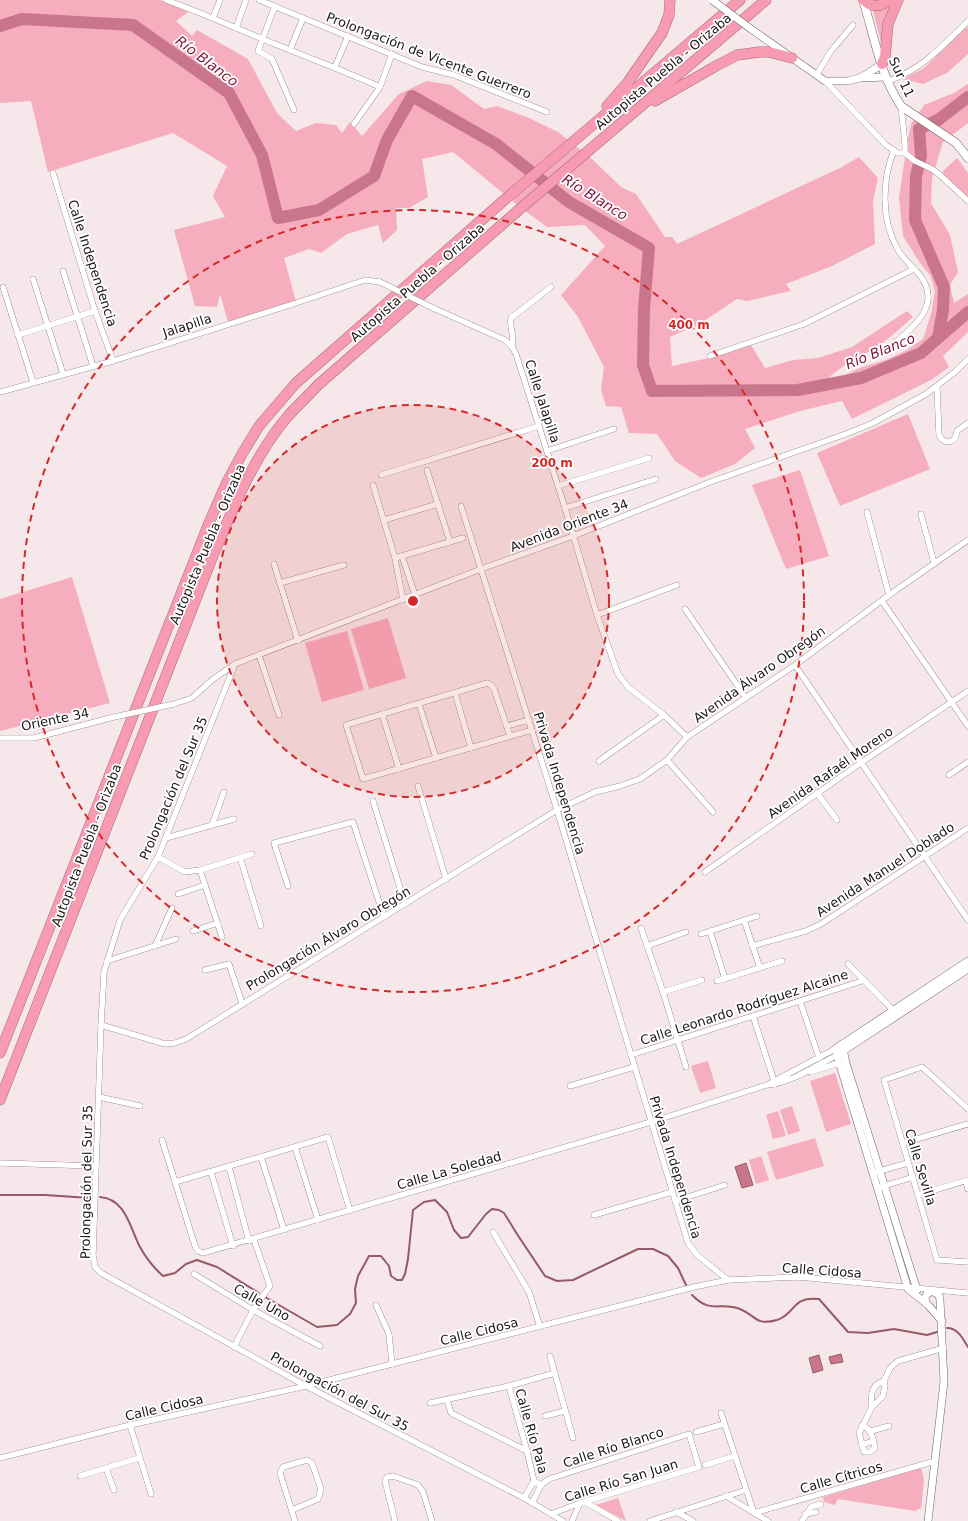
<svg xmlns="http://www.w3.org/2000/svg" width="968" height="1521" font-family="'DejaVu Sans',sans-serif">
	<rect width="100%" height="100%" fill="#f5e7ea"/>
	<g fill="#f6adbe">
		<path d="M0,0H160L188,12L176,21L192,36L197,30L248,59L277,113L296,131L316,123L336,125L342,133L350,122L362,136L399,94L427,81L451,85L484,109L497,106L529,118L558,132L593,160L621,187L636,194L665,237H672L677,244L840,168L859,157L878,178L873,201L875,244L832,266L786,284L791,291L747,301L737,299L698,325L670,337L672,366L704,359L751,345L765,368L793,360L818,358L852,347L907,311L913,317C901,327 890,338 877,347C860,357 842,365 827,379L843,376L862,367L886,360L907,350L923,339L931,314L935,291L930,275L920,263L903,236L899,198L906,150L911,124L924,105L954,93L968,84V123L943,142L932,178L931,203L950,235L958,272L950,285L954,303L968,294V332L943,356L949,367L931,380L852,419L842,401L800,411L745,429L755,448L735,464L701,478L675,461L657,434L629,433L621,407L606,406L601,390L604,367L578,317L561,295L605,246L585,225L547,227L521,208L453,152L422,159L428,197L409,208H396L397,230L383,243L378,225L347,234L321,253L309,249L284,258L296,301L228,322L220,294L217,307L195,306L174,230L225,217L213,196L227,166L173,133L48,172L31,101L0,103Z"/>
		<path d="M894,0L883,50L873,11C883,11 888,8 894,0Z"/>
		<polygon points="968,26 968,54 947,73 923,84 903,79 924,68"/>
		<polygon points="957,158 968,173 968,198 944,176 943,171"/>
		<polygon points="908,414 930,469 840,506 817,453"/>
		<polygon points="800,470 829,556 786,569 752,485"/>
		<polygon points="72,577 110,703 0,731 0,599"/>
		<polygon points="388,618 406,678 369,689 351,629"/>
		<polygon points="347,631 364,690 322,702 305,643"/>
		<polygon points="708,1061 716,1088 700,1093 691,1066"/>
		<polygon points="835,1073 851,1124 826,1132 810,1081"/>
		<polygon points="792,1106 800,1131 788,1135 780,1110"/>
		<polygon points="778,1111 786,1136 773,1139 766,1115"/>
		<polygon points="815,1138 824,1166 776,1180 767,1152"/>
		<polygon points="761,1156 769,1180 756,1184 749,1160"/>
		<polygon points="921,1468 924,1480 921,1508 915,1511 838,1499 835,1505 824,1502 823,1497"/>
		<polygon points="618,1498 626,1521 596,1505"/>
	</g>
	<g fill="#c9768c" stroke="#955a69">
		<polygon points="746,1163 753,1185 742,1188 735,1167"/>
		<polygon points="841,1354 843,1362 831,1364 829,1357"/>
		<polygon points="819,1355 823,1370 813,1373 809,1358"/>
	</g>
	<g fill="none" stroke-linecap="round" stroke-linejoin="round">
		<g stroke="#955a69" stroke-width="2">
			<polyline points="0,1195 45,1195 90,1198"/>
			<path d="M100,1197C126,1199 130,1228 140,1247C146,1258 154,1268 163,1276L175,1273L186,1264L197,1260L217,1267L259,1293"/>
			<path d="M692,1295C712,1315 719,1301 740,1309C757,1316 755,1326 777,1320C796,1314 791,1296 819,1299L848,1332L868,1333L894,1329L927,1335L937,1332"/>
			<polyline points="265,1297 317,1327 337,1325 350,1314 356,1303 355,1289 358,1276 369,1256 381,1256 389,1266 391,1276 397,1280 402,1280 405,1274 408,1259 413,1210 424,1202 435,1200 447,1212 454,1230 461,1238 468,1237 486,1214 492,1209 499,1210 504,1213 517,1234 545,1276 557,1281 573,1280 638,1249 653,1249 668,1256 678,1268 686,1285"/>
			<path d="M947,1328C958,1328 963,1339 968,1347"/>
		</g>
		<g stroke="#c9768c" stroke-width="12">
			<polyline points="0,26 22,19 133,25 229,93 262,155 278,218 319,210 374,176 387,140 412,96 496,144 569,202 649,248 644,309 643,365 652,391 798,390 861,378 921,353 938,338 943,310 944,287 915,220 916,176 921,156 919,129 938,120 968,97"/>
			<polyline points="938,338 968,312"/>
		</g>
		<g stroke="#706466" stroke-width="6">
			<g id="minor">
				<path d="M166,0C205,14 242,31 280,46C314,60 347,72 380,87"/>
				<polyline points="259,0 422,67 454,75 547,112"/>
				<polyline points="275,6 258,51 272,59 294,110"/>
				<polyline points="213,18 220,0"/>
				<polyline points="236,28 246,0"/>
				<polyline points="290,50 303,18"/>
				<polyline points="335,67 348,36"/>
				<polyline points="817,74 831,51 853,25"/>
				<polyline points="825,81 886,145 897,153 905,153 915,161 932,169 940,175 968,201"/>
				<path d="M888,81C921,70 944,45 968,21"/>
				<polyline points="901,106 905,144 905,153"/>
				<polyline points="354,124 380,87 392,54"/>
				<path d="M894,150C882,179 881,220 897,248C902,258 911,265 918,273C942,301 919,323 897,341"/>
				<polyline points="53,173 95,311 113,361"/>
				<polyline points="63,271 93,366"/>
				<polyline points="33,279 63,374"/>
				<polyline points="3,287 33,382"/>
				<polyline points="433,308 505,340 512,347 516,354 565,508 597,615 618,674 628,687 664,715 687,737"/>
				<polyline points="18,335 95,311"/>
				<path d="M512,347C515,336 509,327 511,318L551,287"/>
				<polyline points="710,356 804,324 914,269"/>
				<path d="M937,387L939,435C944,446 956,443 957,431L968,423"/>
				<polyline points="0,392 113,361 296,303 365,280 380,282"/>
				<polyline points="547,451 614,429"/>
				<polyline points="427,470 450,542"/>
				<polyline points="381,475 539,426"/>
				<polyline points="373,485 395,558 403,600"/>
				<polyline points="558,486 649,458"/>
				<polyline points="461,506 557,810 688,1243 697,1255 728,1280"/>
				<polyline points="565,508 656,479"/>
				<polyline points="867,512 889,595"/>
				<polyline points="921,514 934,563"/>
				<polyline points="384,520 438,504"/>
				<polyline points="402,556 415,595"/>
				<polyline points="395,558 463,538"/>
				<polyline points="274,564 298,641"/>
				<polyline points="280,583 344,565"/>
				<polyline points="882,601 968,726"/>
				<polyline points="685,609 746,698"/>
				<polyline points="597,615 677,585"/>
				<polyline points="259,655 279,715"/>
				<polyline points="235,664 158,857 120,920 104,972 101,1025 93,1255 95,1267 101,1273 306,1386 524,1498 563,1521"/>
				<polyline points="795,665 968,920"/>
				<polyline points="455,693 471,748"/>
				<polyline points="174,704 192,698 212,680 235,664 481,569 573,536 713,481 846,434 873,423 926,394 955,372 968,359"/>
				<polyline points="419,704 436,758"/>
				<polyline points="382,714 399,769"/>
				<polyline points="507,726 529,720"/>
				<path d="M510,736L494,689L491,685L487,683L346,725L363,779C419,763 475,747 532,730"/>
				<polyline points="0,738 34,738 114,717"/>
				<polyline points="667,760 713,812"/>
				<polyline points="599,761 664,715"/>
				<polyline points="949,775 968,762"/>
				<polyline points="418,786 446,879"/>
				<polyline points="817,793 837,820"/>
				<polyline points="373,801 405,904"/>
				<polyline points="212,825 224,792"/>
				<polyline points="166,838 234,819"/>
				<polyline points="158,857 185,872 200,870 252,854"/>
				<polyline points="240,857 261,926"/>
				<polyline points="200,870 222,937"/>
				<polyline points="705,872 862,762 968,691"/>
				<polyline points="288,886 274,843 353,822 384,917"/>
				<polyline points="178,894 205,885"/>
				<polyline points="744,920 760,968"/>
				<polyline points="641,928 663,992 686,1067"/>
				<polyline points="193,931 218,923"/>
				<polyline points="710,931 725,979"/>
				<polyline points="701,934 757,916"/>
				<polyline points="155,946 172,908"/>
				<polyline points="647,946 686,932"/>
				<polyline points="752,946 806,931 821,924 968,828"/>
				<polyline points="107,961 176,939"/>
				<polyline points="848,964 895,1012"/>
				<polyline points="205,970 229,964 242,1003"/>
				<polyline points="717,981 782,961"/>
				<polyline points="663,992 702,980"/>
				<polyline points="800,1001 819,1058"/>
				<polyline points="753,1016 775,1084"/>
				<polyline points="101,1025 165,1044 175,1043 186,1039 557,810 595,792 620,786 640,779 667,760 687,737 795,665 889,595 968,540"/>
				<polyline points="631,1055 865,980"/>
				<polyline points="810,1072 839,1063"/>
				<polyline points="570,1086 634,1067"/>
				<polyline points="99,1097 140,1106"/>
				<polyline points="968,1109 922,1067 884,1080 937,1260 968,1262"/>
				<path d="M162,1140L195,1246L198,1251L203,1253L651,1122L767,1085C790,1084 817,1065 837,1055L835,1049L767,1085"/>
				<polyline points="903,1143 968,1124"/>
				<polyline points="295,1147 318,1220"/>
				<polyline points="261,1157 284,1230"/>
				<polyline points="0,1163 96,1166"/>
				<polyline points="229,1167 249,1241"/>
				<polyline points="211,1172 233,1246"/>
				<polyline points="876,1172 908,1163"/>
				<polyline points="966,1181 968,1189"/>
				<polyline points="175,1182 328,1137 350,1211"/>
				<polyline points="881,1187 913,1177"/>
				<polyline points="918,1195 968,1180"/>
				<polyline points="675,1201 725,1185"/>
				<polyline points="594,1215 672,1192"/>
				<polyline points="493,1232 529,1292 540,1327"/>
				<polyline points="194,1274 253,1310 320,1346"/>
				<polyline points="376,1305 389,1334 392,1364"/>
				<polyline points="234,1347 253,1310 270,1286 254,1240"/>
				<polyline points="550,1356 573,1438"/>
				<polyline points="509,1386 527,1451 534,1481 541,1485"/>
				<polyline points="447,1400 451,1413 527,1451"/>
				<polyline points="430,1403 509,1386 555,1373"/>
				<path d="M872,1407C871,1396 870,1385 884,1381"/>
				<polyline points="721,1413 754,1513 935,1461"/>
				<polyline points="545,1416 565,1411"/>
				<polyline points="130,1425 151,1494"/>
				<path d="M862,1425C872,1430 873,1438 875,1448L870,1452H864L859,1433L872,1407L883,1396L885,1386L884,1381L890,1368L898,1361L944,1348"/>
				<polyline points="871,1431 889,1426"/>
				<polyline points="696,1432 724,1424"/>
				<polyline points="862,1445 873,1441"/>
				<polyline points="0,1458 130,1425 306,1386 694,1287 728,1280 799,1277 968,1293"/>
				<polyline points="705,1465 735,1456"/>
				<polyline points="106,1468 114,1490"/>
				<polyline points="80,1476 139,1458"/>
				<polyline points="726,1496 768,1521"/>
				<polyline points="524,1498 534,1481"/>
				<polyline points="585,1502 618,1521"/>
				<polyline points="532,1503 541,1485 549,1479 689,1434 699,1467 580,1503 551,1514"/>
				<polyline points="292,1510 318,1499 321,1489 312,1463 307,1460 283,1467 280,1473 295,1521"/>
				<polyline points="676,1512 693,1521"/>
				<polyline points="805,1514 816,1512"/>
				<polyline points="395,1521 385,1481 387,1477 393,1476 418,1485 423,1492 432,1521"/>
				<polyline points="572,1521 580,1503"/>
				<polyline points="650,1521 746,1490"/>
				<polyline points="802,1521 811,1507 821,1504"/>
			</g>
		</g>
		<g stroke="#706466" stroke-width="8">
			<g id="tertiary">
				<polyline points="751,29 825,81 848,81 859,78 867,74 882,64"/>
				<polyline points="861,78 886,77"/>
				<polyline points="842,1044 846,1063 917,1290"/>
				<polyline points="835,1049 968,961"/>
				<polyline points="926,1303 925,1298 927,1294 932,1291 939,1295 940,1300 944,1382 928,1521"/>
				<polyline points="942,1321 928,1305 908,1289 837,1055 968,969"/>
			</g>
		</g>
		<g stroke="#706466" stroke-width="9">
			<path id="secondary" d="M863,0C874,35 880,75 901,106L956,143L968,158"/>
		</g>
		<g stroke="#aa6d7c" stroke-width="11">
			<g id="motorway">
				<path d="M864,0C871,8 881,7 889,0"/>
				<polyline points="882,64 885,57 888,24 898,0"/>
				<polyline points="655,101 716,66 737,55 760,52 769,52 792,58"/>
				<polyline points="607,106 628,82 662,33 669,15 670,0"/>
				<polyline points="0,1053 209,523 227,482 242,454 259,426 296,383 502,202 740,0"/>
				<path d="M0,1100L212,558C233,509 253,457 288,416C298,405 308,396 318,385L521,208L766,0"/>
			</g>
		</g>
		<use href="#minor" stroke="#fff" stroke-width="5.5"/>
		<use href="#tertiary" stroke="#fff" stroke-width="7"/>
		<use href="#secondary" stroke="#fff" stroke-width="8"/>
		<use href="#motorway" stroke="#f69bb2" stroke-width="10"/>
		<g stroke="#706466" stroke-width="6" stroke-linecap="butt">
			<g id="minor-bridge">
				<polyline points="380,282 433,308"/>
				<polyline points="114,717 174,704"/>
			</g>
		</g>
		<g stroke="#706466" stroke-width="8" stroke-linecap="butt">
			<polyline id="tertiary-bridge" points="712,0 751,29"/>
		</g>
		<use href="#minor-bridge" stroke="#fff" stroke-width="5.5"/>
		<use href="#tertiary-bridge" stroke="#fff" stroke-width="7"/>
	</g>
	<circle cx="413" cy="601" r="196" fill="#d62828" fill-opacity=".12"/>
	<g fill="none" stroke="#d62828" stroke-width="2" stroke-dasharray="7 5">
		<circle cx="413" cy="601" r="196"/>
		<circle cx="413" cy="601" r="391"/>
	</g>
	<g text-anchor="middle" stroke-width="3.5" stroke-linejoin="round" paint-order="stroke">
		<g font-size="13" fill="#1c1718" stroke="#fff">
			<text transform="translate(429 55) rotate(21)" y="5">Prolongación de Vicente Guerrero</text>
			<text transform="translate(663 71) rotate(-40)" y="5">Autopista Puebla - Orizaba</text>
			<text transform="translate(902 77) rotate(65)" y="5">Sur 11</text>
			<text transform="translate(93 263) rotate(72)" y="5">Calle Independencia</text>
			<text transform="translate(417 282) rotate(-41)" y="5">Autopista Puebla - Orizaba</text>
			<text transform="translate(187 325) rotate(-18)" y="5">Jalapilla</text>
			<text transform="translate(543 401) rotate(72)" y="5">Calle Jalapilla</text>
			<text transform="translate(569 525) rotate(-21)" y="5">Avenida Oriente 34</text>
			<text transform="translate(207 544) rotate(-67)" y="5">Autopista Puebla - Orizaba</text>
			<text transform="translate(759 674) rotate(-35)" y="5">Avenida Álvaro Obregón</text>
			<text transform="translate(55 719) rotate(-12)" y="5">Oriente 34</text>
			<text transform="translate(830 772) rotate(-35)" y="5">Avenida Rafaél Moreno</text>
			<text transform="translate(560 783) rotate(73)" y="5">Privada Independencia</text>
			<text transform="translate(173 788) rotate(-67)" y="5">Prolongación del Sur 35</text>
			<text transform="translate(86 845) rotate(-69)" y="5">Autopista Puebla - Orizaba</text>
			<text transform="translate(885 869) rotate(-33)" y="5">Avenida Manuel Doblado</text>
			<text transform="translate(328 938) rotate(-31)" y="5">Prolongación Álvaro Obregón</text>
			<text transform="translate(744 1007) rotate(-18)" y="5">Calle Leonardo Rodríguez Alcaine</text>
			<text transform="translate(676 1167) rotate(73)" y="5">Privada Independencia</text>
			<text transform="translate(921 1167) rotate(73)" y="5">Calle Sevilla</text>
			<text transform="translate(449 1170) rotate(-16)" y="5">Calle La Soledad</text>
			<text transform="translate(86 1182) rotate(-89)" y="5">Prolongación del Sur 35</text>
			<text transform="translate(822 1270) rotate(4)" y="5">Calle Cidosa</text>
			<text transform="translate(262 1302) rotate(29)" y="5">Calle Uno</text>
			<text transform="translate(479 1331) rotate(-14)" y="5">Calle Cidosa</text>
			<text transform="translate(340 1391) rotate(28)" y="5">Prolongación del Sur 35</text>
			<text transform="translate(164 1407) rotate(-13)" y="5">Calle Cidosa</text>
			<text transform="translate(532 1431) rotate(74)" y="5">Calle Río Pala</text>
			<text transform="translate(613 1447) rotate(-18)" y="5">Calle Río Blanco</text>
			<text transform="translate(841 1477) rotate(-16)" y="5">Calle Cítricos</text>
			<text transform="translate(621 1480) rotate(-17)" y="5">Calle Río San Juan</text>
		</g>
		<g font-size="14" font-style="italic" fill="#7a153c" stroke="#fff">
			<text transform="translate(207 61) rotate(37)" y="5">Río Blanco</text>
			<text transform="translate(595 197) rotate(32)" y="5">Río Blanco</text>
			<text transform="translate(880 351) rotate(-22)" y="5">Río Blanco</text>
		</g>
	</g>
	<circle cx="413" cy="601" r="6" fill="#d62828" stroke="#fff" stroke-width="2"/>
	<g font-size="12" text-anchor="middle" font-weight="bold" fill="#d62828" stroke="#fff" stroke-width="3.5" stroke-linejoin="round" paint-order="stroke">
		<text x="689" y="329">400 m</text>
		<text x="552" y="467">200 m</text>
	</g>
</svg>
